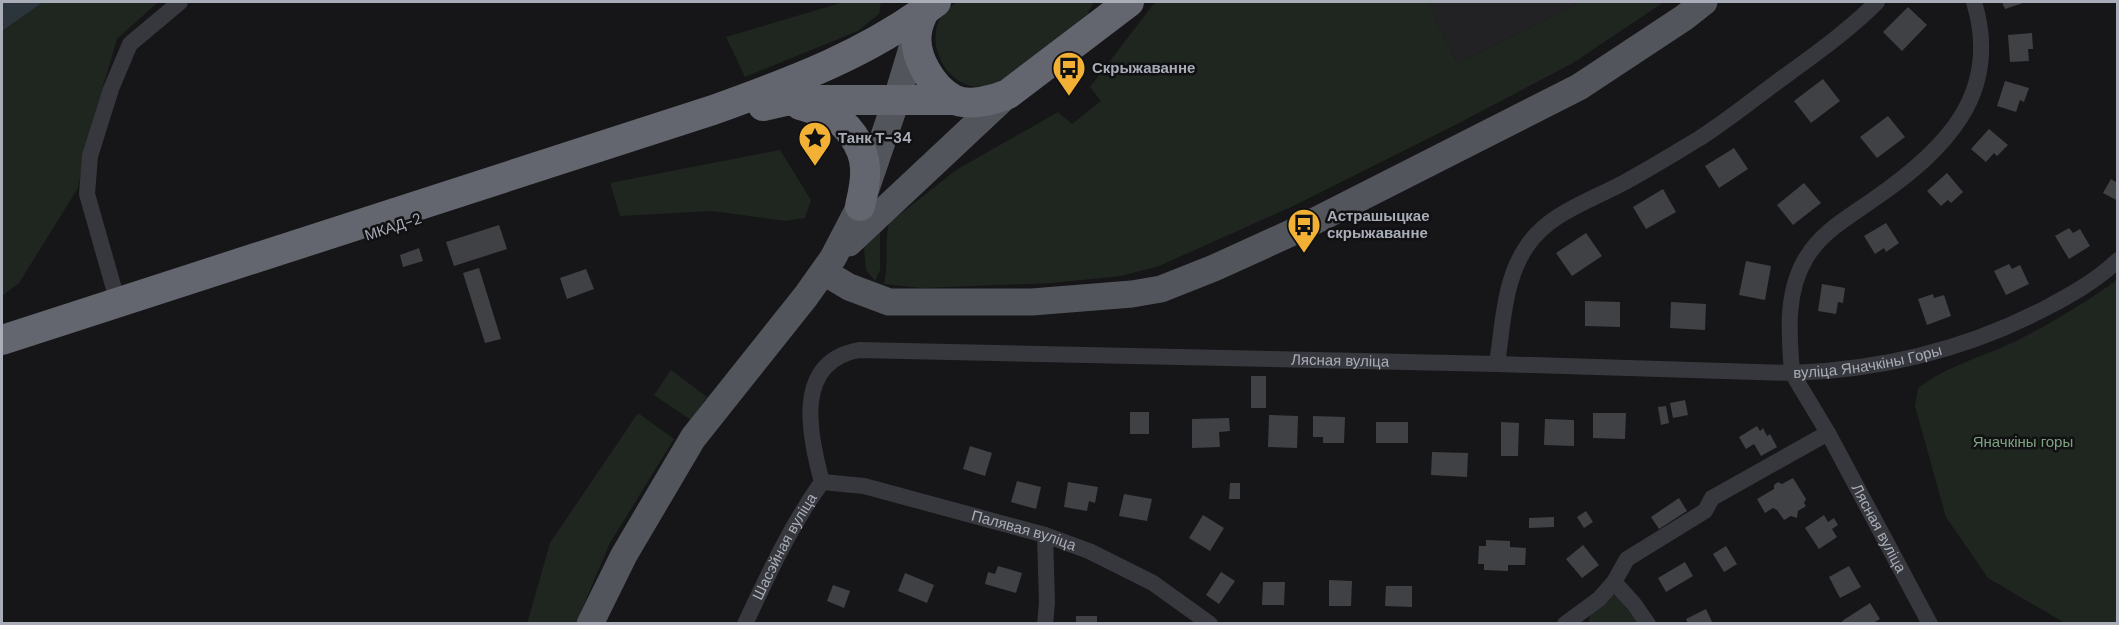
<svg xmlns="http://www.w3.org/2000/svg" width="2119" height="625" font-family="'DM Sans',sans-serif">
	<rect width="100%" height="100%" fill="#161618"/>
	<polygon fill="#222225" points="1428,2 1579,2 1565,11 1457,63"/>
	<g fill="#1e261f">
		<polygon points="2,2 158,2 117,39 87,141 78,188 19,283 2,296"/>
		<polygon points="844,2 881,2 879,14 858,31 745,77 726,37"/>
		<path d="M957,2H1094L1087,15L1007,78C996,83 983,89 971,86C943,79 927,43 940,18C944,11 951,6 957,2Z"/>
		<path d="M1155,2H1428L1457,63L1565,11L1579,2H1664L1573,63L1459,123L1289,208L1159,266L1121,276L1052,283L922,288L884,284C889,263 884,243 889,223L956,170L1058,112L1072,124L1101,101L1090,87Z"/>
		<polygon points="780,150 811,200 805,218 786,221 712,211 620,216 610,183"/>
		<polygon points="880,229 880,270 875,281 866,270 864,248"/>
		<path d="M2117,280V623H2065L1988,578L1946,517L1915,406L1918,388C1947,366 1982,357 2014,342C2050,324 2085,303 2117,280Z"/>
		<polygon points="671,370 707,397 691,420 654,395"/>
		<polygon points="638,413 674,439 610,543 576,623 527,624 550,543"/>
		<path d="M1614,595L1618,597L1638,623H1589C1587,611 1601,597 1614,595Z"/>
	</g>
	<polygon fill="#2c353c" points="2,2 43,2 2,31"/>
	<g fill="#404145">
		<polygon points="2002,2 2026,2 2005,9"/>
		<polygon points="1908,7 1927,25 1902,51 1883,32"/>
		<polygon points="2032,33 2033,49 2028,49 2029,61 2010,62 2008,35"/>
		<polygon points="1823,79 1840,101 1811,123 1794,101"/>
		<polygon points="2005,81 2029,88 2024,102 2020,100 2016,112 1997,106"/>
		<polygon points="1888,116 1905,137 1877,158 1860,137"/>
		<polygon points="1989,129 2008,145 1997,156 1994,153 1986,162 1971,149"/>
		<polygon points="1734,148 1748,169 1719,188 1705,166"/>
		<polygon points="1947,173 1963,192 1951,203 1948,200 1941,206 1927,191"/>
		<polygon points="2111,179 2116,182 2118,179 2118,201 2103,193"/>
		<polygon points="1804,183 1821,203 1793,225 1777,205"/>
		<polygon points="1663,189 1676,212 1646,229 1633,207"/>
		<polygon points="1886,223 1899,243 1886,252 1884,248 1875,254 1864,236"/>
		<polygon points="499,225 507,249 454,266 446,242"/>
		<polygon points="2069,228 2073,233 2080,229 2090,246 2069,259 2055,236"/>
		<polygon points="1586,233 1602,256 1572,276 1556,253"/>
		<polygon points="419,248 423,261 403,267 400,255"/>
		<polygon points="1746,261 1771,266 1765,300 1739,295"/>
		<polygon points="2009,264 2012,269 2020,265 2029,284 2006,295 1994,271"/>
		<polygon points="479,268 501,339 485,343 463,273"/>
		<polygon points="586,269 594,289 567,299 560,278"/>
		<polygon points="1822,284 1845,288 1843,303 1838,302 1836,314 1818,311"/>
		<polygon points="1933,294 1934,298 1944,295 1951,316 1927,325 1918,299"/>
		<polygon points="1585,301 1620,302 1620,327 1585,326"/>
		<polygon points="1671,302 1706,304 1705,330 1670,328"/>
		<rect x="1251" y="376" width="15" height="32"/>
		<polygon points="1685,400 1688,415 1673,418 1670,403"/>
		<polygon points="1666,406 1669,423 1661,425 1658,407"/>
		<rect x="1130" y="412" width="19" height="22"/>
		<polygon points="1593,413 1626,413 1625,439 1593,438"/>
		<polygon points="1269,415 1298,416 1297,448 1268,447"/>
		<polygon points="1313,416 1345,417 1344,443 1323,443 1323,437 1313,437"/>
		<polygon points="1229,418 1230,431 1219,432 1220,447 1192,448 1192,419"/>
		<polygon points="1545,419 1574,420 1574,446 1544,445"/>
		<rect x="1376" y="422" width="32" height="21"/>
		<polygon points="1501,422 1519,423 1518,456 1501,456"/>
		<polygon points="1757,426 1760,431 1763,428 1767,436 1770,434 1777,447 1761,456 1754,444 1746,449 1739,437"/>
		<polygon points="970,446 992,453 985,476 963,469"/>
		<polygon points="1432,452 1468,453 1467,477 1431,475"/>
		<polygon points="1793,478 1806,499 1804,503 1806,506 1798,511 1797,518 1791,516 1784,520 1777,510 1773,508 1765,513 1757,499 1774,489 1774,485 1778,482 1782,484"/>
		<polygon points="1017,481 1041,487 1036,509 1011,502"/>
		<polygon points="1068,482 1098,487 1095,503 1089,501 1087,511 1064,507"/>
		<polygon points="1230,483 1240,483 1240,499 1229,499"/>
		<polygon points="1124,494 1152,499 1147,521 1119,516"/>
		<polygon points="1679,498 1687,511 1659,529 1651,517"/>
		<polygon points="1586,511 1593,522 1584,528 1577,517"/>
		<polygon points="1203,515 1224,528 1210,551 1189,538"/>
		<polygon points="1824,515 1828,522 1834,518 1838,525 1832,529 1837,537 1819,549 1805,528"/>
		<polygon points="1554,517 1554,527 1529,528 1529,518"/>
		<polygon points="1486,540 1510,541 1510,547 1526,548 1525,565 1508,565 1508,571 1484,570 1484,564 1478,564 1479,546 1486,546"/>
		<polygon points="1583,545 1599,565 1582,578 1566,559"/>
		<polygon points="1726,546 1737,564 1724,572 1713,554"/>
		<polygon points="1685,562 1693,576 1666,592 1658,578"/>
		<polygon points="998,566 1022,573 1016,593 985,584 988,572 995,574"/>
		<polygon points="1849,566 1861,587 1840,598 1829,577"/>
		<polygon points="1221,572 1235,581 1219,604 1206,595"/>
		<polygon points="905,573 934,585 927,603 898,591"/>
		<polygon points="1329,580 1352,581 1351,606 1329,606"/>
		<polygon points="1263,582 1285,582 1284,605 1262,605"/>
		<polygon points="833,585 850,591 844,608 827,601"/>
		<polygon points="1386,586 1412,586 1412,607 1385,606"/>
		<polygon points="1870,603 1880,619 1875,622 1876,624 1844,624 1842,621"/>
		<polygon points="1706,609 1713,624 1688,624 1686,619"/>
		<rect x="1076" y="616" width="21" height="8"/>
	</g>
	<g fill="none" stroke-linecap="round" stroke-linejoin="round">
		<g stroke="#37383d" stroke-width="16">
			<path id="s1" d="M1974,2C2002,94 1945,150 1874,199C1849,217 1822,231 1806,258C1785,293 1789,334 1792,373C1879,370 1964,350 2042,310C2069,296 2096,281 2118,260"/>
			<polyline points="118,303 87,194 90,156 111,89 130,44 180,2"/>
			<path d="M1497,364C1503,324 1504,279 1527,246C1549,213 1592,200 1625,182C1651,168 1675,153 1700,138C1728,120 1754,99 1781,79C1814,55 1848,31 1877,2"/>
			<path id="s2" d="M822,482L864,486L1045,535L1089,551L1153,583L1210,624"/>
			<polyline points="1045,535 1047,603 1045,624"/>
			<polyline points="1614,582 1627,559 1705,511 1712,498 1828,433"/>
			<path id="s3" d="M745,624C768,575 791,525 822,482C809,435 793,362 859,350L1497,364L1792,373L1828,433L1930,624"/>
			<polyline points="1565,624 1599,599 1614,582 1634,604 1648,624"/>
		</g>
		<g stroke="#53555c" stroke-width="27">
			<polyline points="849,243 1008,94"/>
			<polyline points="824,272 849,287 889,302 1032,302 1132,294 1161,289 1214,268 1293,232 1579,87 1685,17 1704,2"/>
			<polyline points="590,624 624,555 693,438 806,296 833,258 860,206 897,98 916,35"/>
		</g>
		<g stroke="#63666e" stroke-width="30">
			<path d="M925,10C921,17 918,24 917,32C913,56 932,88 953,99C968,107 994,100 1008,94L1129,2"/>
			<path d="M800,105C809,108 818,110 827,113C847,122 864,146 865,168C866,181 863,193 860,206"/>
			<polyline points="763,106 785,101 806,100 954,100"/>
			<path d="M2,340L713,110C794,81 867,54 936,2"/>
		</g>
	</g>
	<defs>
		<g id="bus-pin" transform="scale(1.725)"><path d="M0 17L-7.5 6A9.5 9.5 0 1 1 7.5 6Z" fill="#f2b134" stroke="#111113"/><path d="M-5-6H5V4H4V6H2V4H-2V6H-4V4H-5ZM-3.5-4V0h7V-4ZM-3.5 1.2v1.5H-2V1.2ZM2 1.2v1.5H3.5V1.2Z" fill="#111"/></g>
		<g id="sight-pin" transform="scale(1.725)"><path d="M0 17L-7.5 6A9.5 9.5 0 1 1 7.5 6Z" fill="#f2b134" stroke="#111113"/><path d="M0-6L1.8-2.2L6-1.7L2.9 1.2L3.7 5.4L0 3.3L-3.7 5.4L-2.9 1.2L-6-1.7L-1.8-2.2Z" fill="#111"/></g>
	</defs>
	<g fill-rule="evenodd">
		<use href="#bus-pin" x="1069" y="68"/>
		<use href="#sight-pin" x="815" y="138"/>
		<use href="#bus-pin" x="1304" y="225"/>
	</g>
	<g text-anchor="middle" stroke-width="5" stroke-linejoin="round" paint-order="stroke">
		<g font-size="15" font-weight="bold" fill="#a8adb8" stroke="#111113" text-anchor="start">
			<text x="1092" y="73">Скрыжаванне</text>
			<text x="838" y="143">Танк Т-34</text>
			<text x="1327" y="221">Астрашыцкае<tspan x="1327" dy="17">скрыжаванне</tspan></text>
		</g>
		<g font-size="15" fill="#a8adb8" stroke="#111113">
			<text transform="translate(393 227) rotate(-18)" y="5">МКАД-2</text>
			<text dy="5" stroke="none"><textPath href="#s1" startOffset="525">вуліца Яначкіны Горы</textPath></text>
			<text dy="5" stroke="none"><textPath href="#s3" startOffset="801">Лясная вуліца</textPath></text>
			<text dy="5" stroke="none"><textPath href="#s3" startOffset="1431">Лясная вуліца</textPath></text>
			<text dy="5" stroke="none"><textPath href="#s2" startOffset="208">Палявая вуліца</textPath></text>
			<text dy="5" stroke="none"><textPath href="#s3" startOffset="87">Шасэйная вуліца</textPath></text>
		</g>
		<g font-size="15" fill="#7fa381" stroke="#111113">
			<text x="2023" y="447">Яначкіны горы</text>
		</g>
	</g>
	<rect width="2119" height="625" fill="none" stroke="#a8adb8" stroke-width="6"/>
</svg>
